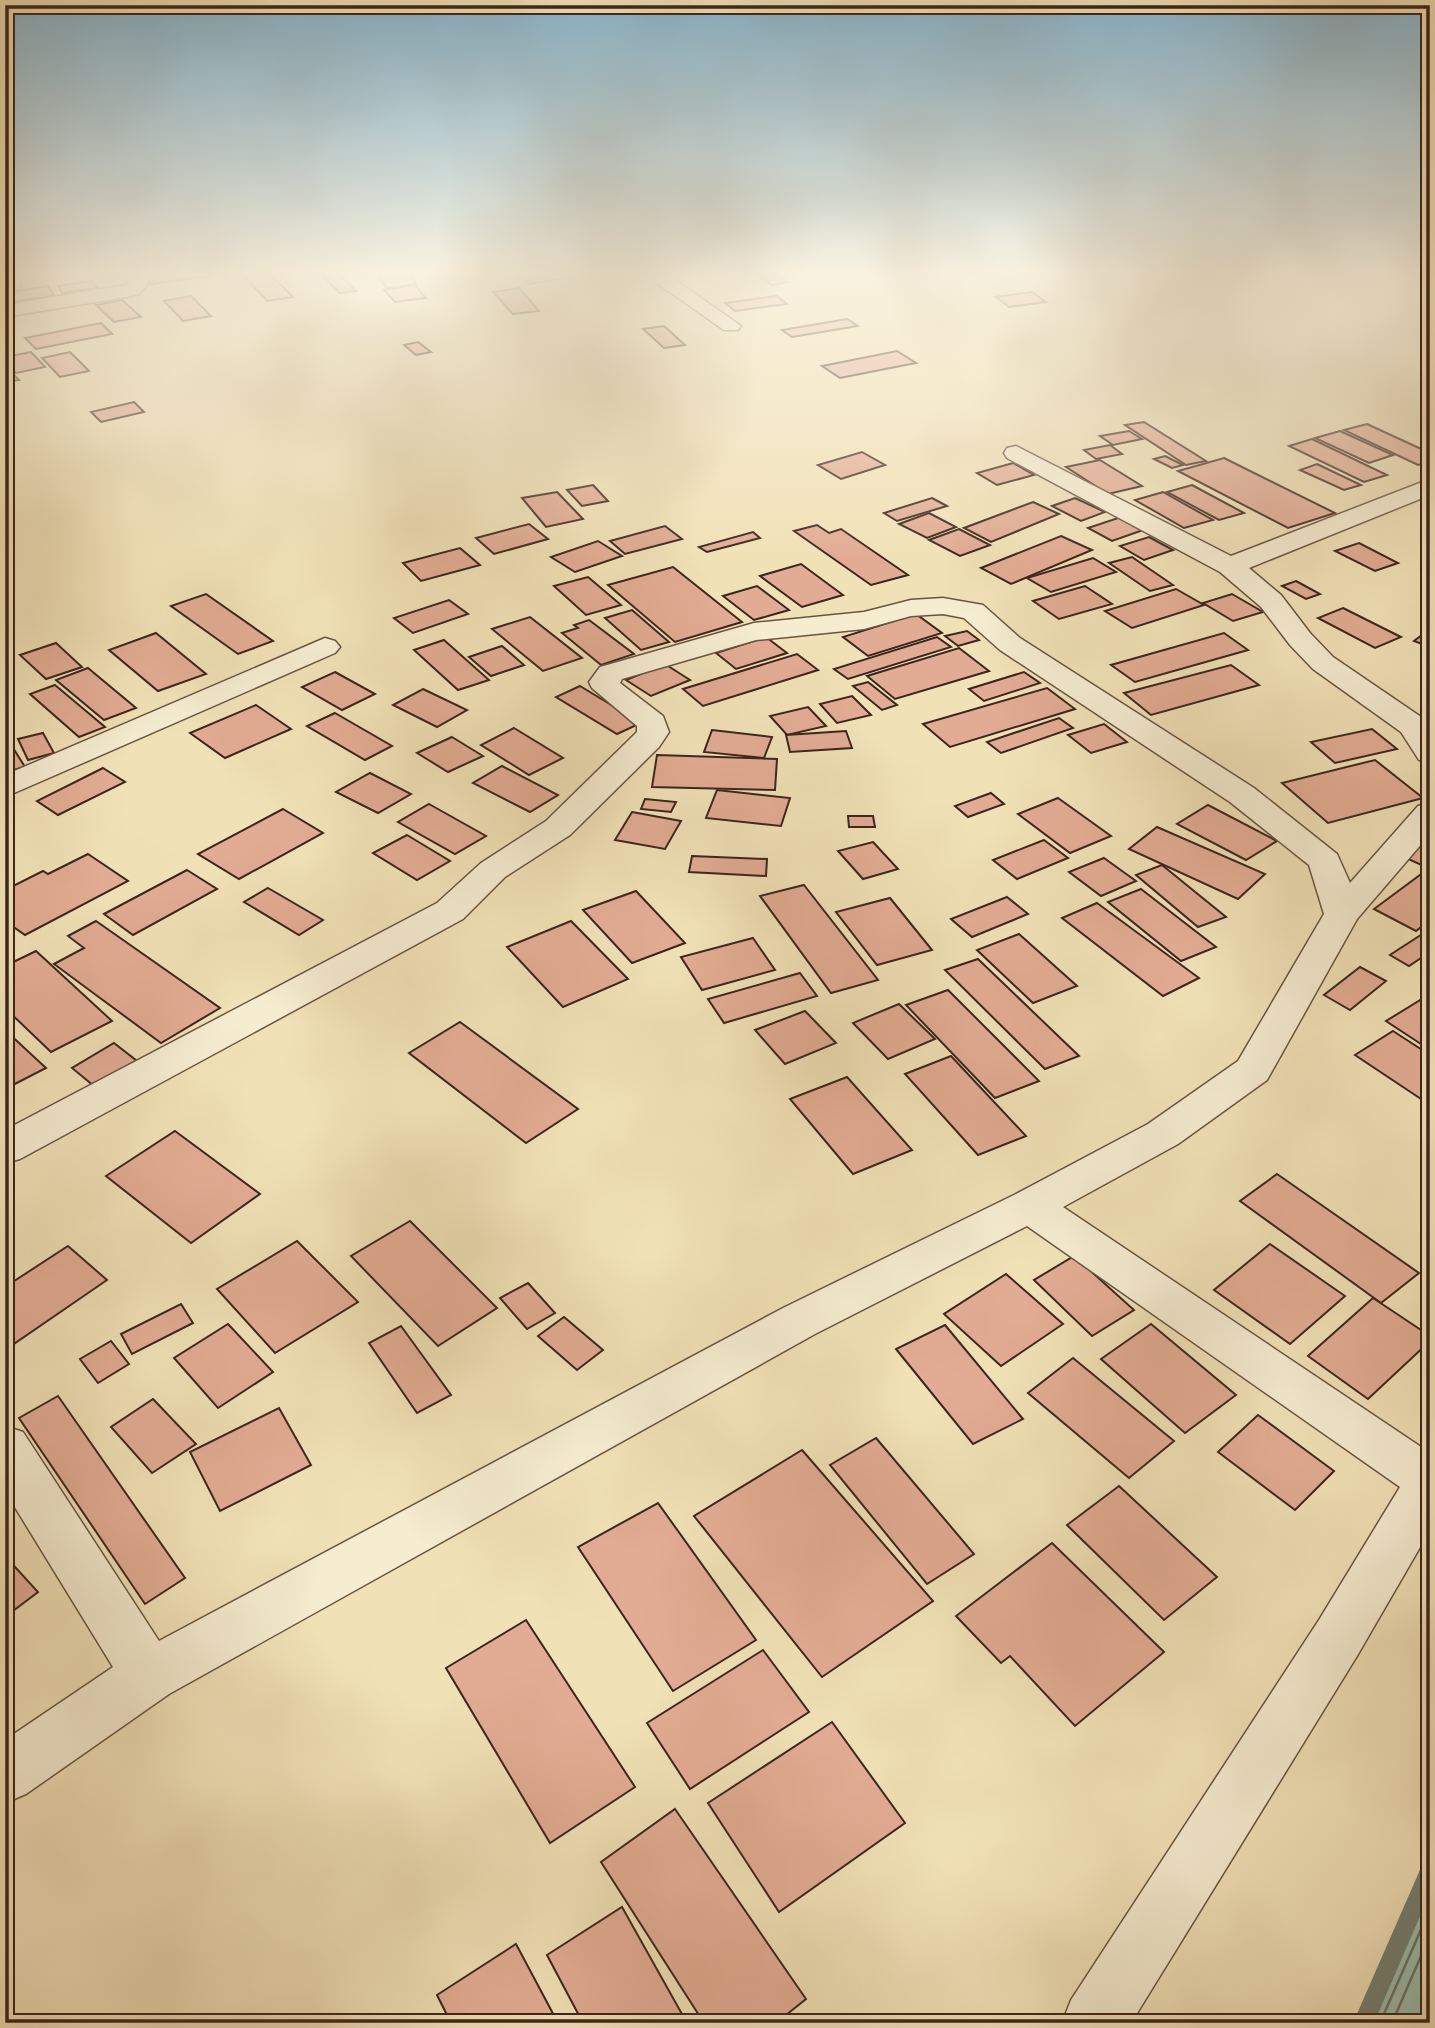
<svg xmlns="http://www.w3.org/2000/svg" width="1435" height="2028" font-family="'Libre Caslon Text',serif">
	<rect width="100%" height="100%" fill="#f1e1b7"/>
	<filter id="stains"><feTurbulence type="fractalNoise" baseFrequency=".00286" numOctaves="4"/><feColorMatrix values="0 0 0 0 .2 0 0 0 0 .09 0 0 0 0 .02 0 0 0 .5 -.17"/></filter>
	<radialGradient id="worn" r=".72"><stop offset=".6" stop-color="#630" stop-opacity="0"/><stop offset="1" stop-color="#630" stop-opacity=".3"/></radialGradient>
	<polygon fill="#9bbeaf" stroke="#758174" stroke-width="2" points="1430,1870 1430,2023 1363,2023"/>
	<g fill="none" stroke-linecap="round" stroke-linejoin="round">
		<g stroke="#6c7266" stroke-width="2.5">
			<polyline points="1371,2023 1430,1887"/>
			<polyline points="1380,2023 1430,1909"/>
			<polyline points="1392,2023 1430,1935"/>
		</g>
		<polygon fill="#758174" fill-rule="evenodd" points="1430,1860 1430,1893 1374,2023 1353,2023 1423,1863"/>
	</g>
	<g fill="#e2ac94" stroke="#3c251c" stroke-width="2">
		<polygon points="166,274 223,274 146,285 141,277"/>
		<polygon points="242,274 270,274 293,297 267,301"/>
		<polygon points="320,274 339,274 356,291 340,293"/>
		<polygon points="409,274 417,284 387,288 377,276"/>
		<polygon points="515,274 568,274 572,277 529,284"/>
		<polygon points="756,274 776,274 788,282 772,285"/>
		<polygon points="20,277 22,290 5,291 5,279"/>
		<polygon points="92,281 97,288 62,293 58,286"/>
		<polygon points="414,285 426,298 395,302 384,290"/>
		<polygon points="48,286 54,296 5,303 5,293"/>
		<polygon points="519,288 539,311 513,314 493,292"/>
		<polygon points="1032,292 1046,302 1009,307 996,297"/>
		<polygon points="191,296 211,316 183,321 164,301"/>
		<polygon points="777,296 787,304 735,311 725,303"/>
		<polygon points="122,300 141,317 114,322 96,305"/>
		<polygon points="847,319 858,326 792,337 782,330"/>
		<polygon points="101,323 112,334 36,349 25,338"/>
		<polygon points="664,326 685,345 664,348 643,329"/>
		<polygon points="418,342 431,352 416,355 404,345"/>
		<polygon points="897,351 916,363 840,378 822,366"/>
		<polygon points="31,352 45,367 16,373 5,361 5,357"/>
		<polygon points="70,352 89,371 60,377 42,358"/>
		<polygon points="5,366 19,380 5,382"/>
		<polygon points="134,402 144,412 101,422 91,412"/>
		<polygon points="1144,422 1206,461 1186,465 1125,425"/>
		<polygon points="1367,424 1430,453 1430,461 1418,465 1344,430"/>
		<polygon points="1129,431 1142,439 1113,445 1100,436"/>
		<polygon points="1340,431 1393,455 1369,463 1315,438"/>
		<polygon points="1312,439 1387,475 1364,482 1289,446"/>
		<polygon points="1110,445 1122,454 1096,459 1084,450"/>
		<polygon points="862,452 885,465 841,479 818,465"/>
		<polygon points="1165,456 1183,465 1172,468 1154,459"/>
		<polygon points="1224,458 1335,513 1288,528 1178,471"/>
		<polygon points="1100,460 1142,486 1108,494 1066,467"/>
		<polygon points="1013,463 1034,475 997,485 977,473"/>
		<polygon points="1317,464 1361,485 1344,490 1300,470"/>
		<polygon points="593,485 608,501 582,506 567,490"/>
		<polygon points="1192,485 1244,513 1219,520 1167,492"/>
		<polygon points="557,492 583,519 546,527 522,498"/>
		<polygon points="1163,492 1213,520 1184,528 1135,500"/>
		<polygon points="932,498 947,506 897,521 884,513"/>
		<polygon points="1075,498 1105,512 1081,521 1052,506"/>
		<polygon points="1033,502 1059,514 991,542 964,528"/>
		<polygon points="929,513 956,527 927,538 899,524"/>
		<polygon points="1121,517 1146,529 1112,541 1088,528"/>
		<polygon points="529,524 548,539 494,554 476,538"/>
		<polygon points="817,525 829,533 841,529 908,575 871,585 794,531"/>
		<polygon points="665,526 682,539 625,554 610,541"/>
		<polygon points="959,529 990,545 960,556 929,540"/>
		<polygon points="753,532 760,538 707,552 699,547"/>
		<polygon points="1061,536 1092,550 1011,584 981,568"/>
		<polygon points="1149,537 1173,550 1144,560 1120,546"/>
		<polygon points="598,541 622,556 575,572 551,557"/>
		<polygon points="1359,543 1398,563 1375,571 1335,551"/>
		<polygon points="460,548 480,565 421,581 403,563"/>
		<polygon points="1132,557 1173,585 1150,591 1109,563"/>
		<polygon points="1093,558 1116,572 1051,592 1027,578"/>
		<polygon points="801,564 843,595 802,607 760,576"/>
		<polygon points="673,567 742,622 675,642 608,585"/>
		<polygon points="588,577 621,605 586,615 554,586"/>
		<polygon points="1296,581 1320,594 1306,599 1282,586"/>
		<polygon points="757,586 789,610 754,620 723,596"/>
		<polygon points="1085,586 1112,604 1059,619 1033,601"/>
		<polygon points="1176,589 1204,605 1132,628 1105,611"/>
		<polygon points="206,594 273,641 238,654 171,606"/>
		<polygon points="1232,594 1263,612 1233,621 1203,603"/>
		<polygon points="449,600 468,614 413,633 394,618"/>
		<polygon points="1343,608 1401,637 1375,648 1318,618"/>
		<polygon points="632,610 669,642 641,650 605,618"/>
		<polygon points="916,614 942,633 868,656 843,637"/>
		<polygon points="530,617 582,658 543,671 492,629"/>
		<polygon points="589,620 634,654 601,665 562,633 578,628 574,625"/>
		<polygon points="1430,629 1430,647 1414,641"/>
		<polygon points="967,631 979,640 958,646 945,636"/>
		<polygon points="156,633 206,674 158,691 109,650"/>
		<polygon points="1224,633 1248,650 1135,682 1111,665"/>
		<polygon points="766,637 787,653 736,669 716,653"/>
		<polygon points="937,637 951,647 848,679 834,669"/>
		<polygon points="444,640 489,680 458,690 414,650"/>
		<polygon points="56,643 82,667 46,679 20,655"/>
		<polygon points="502,646 524,665 491,676 469,657"/>
		<polygon points="959,648 989,671 895,699 867,676"/>
		<polygon points="797,654 818,670 703,706 683,689"/>
		<polygon points="665,664 690,680 651,696 626,680"/>
		<polygon points="1231,665 1259,685 1151,715 1124,693"/>
		<polygon points="88,668 136,708 104,720 56,680"/>
		<polygon points="335,672 375,694 342,710 302,687"/>
		<polygon points="1024,672 1040,683 984,701 969,689"/>
		<polygon points="868,682 897,705 882,710 853,686"/>
		<polygon points="55,685 105,727 79,737 30,694"/>
		<polygon points="580,686 641,723 617,734 556,697"/>
		<polygon points="1047,688 1075,709 950,747 923,724"/>
		<polygon points="423,689 467,710 437,727 393,705"/>
		<polygon points="852,696 871,715 837,723 820,704"/>
		<polygon points="256,705 291,729 225,758 190,733"/>
		<polygon points="808,707 826,726 787,735 770,716"/>
		<polygon points="335,713 392,746 365,760 307,726"/>
		<polygon points="1059,718 1073,728 1001,753 987,742"/>
		<polygon points="1104,724 1127,742 1091,753 1068,735"/>
		<polygon points="514,728 563,758 529,775 481,745"/>
		<polygon points="1372,729 1397,749 1335,763 1311,742"/>
		<polygon points="712,730 772,737 764,758 704,752"/>
		<polygon points="846,731 852,748 790,752 786,735"/>
		<polygon points="43,733 54,753 28,760 18,739"/>
		<polygon points="5,735 25,767 5,772"/>
		<polygon points="452,737 483,756 448,772 417,753"/>
		<polygon points="657,755 777,759 775,790 652,787"/>
		<polygon points="1375,760 1423,798 1328,823 1282,783"/>
		<polygon points="502,766 558,795 530,812 473,783"/>
		<polygon points="103,768 125,782 58,815 37,801"/>
		<polygon points="370,773 411,794 378,813 336,792"/>
		<polygon points="717,790 790,798 781,826 706,818"/>
		<polygon points="991,793 1004,804 968,817 955,806"/>
		<polygon points="1058,798 1111,836 1070,853 1018,814"/>
		<polygon points="645,799 676,802 671,812 641,809"/>
		<polygon points="429,804 486,836 455,854 398,822"/>
		<polygon points="1208,805 1277,841 1246,860 1177,824"/>
		<polygon points="283,809 323,833 239,879 198,854"/>
		<polygon points="632,812 681,821 665,849 615,840"/>
		<polygon points="848,816 873,816 875,827 849,827"/>
		<polygon points="1157,827 1265,874 1238,899 1129,849"/>
		<polygon points="407,835 450,861 417,880 373,853"/>
		<polygon points="1044,840 1068,858 1017,879 993,860"/>
		<polygon points="873,842 898,869 863,879 838,851"/>
		<polygon points="1421,844 1430,848 1430,869 1404,857"/>
		<polygon points="88,854 128,881 25,935 5,921 5,890 43,871 48,874"/>
		<polygon points="692,856 767,859 766,876 689,872"/>
		<polygon points="1104,858 1136,881 1101,896 1069,872"/>
		<polygon points="1162,865 1226,917 1198,927 1136,875"/>
		<polygon points="187,870 217,889 133,935 104,914"/>
		<polygon points="1420,875 1430,880 1430,920 1416,931 1374,909"/>
		<polygon points="804,885 878,980 831,993 760,896"/>
		<polygon points="268,888 323,920 299,935 244,902"/>
		<polygon points="1141,889 1216,947 1181,961 1108,902"/>
		<polygon points="636,891 685,943 632,963 583,910"/>
		<polygon points="1007,897 1028,914 972,937 951,919"/>
		<polygon points="890,898 932,950 877,965 836,912"/>
		<polygon points="1097,903 1199,978 1163,996 1062,918"/>
		<polygon points="96,921 220,1008 161,1043 54,964 84,948 68,936"/>
		<polygon points="571,921 628,979 563,1007 507,947"/>
		<polygon points="1430,929 1430,952 1409,966 1390,955"/>
		<polygon points="1019,934 1077,986 1033,1003 977,950"/>
		<polygon points="753,938 775,970 702,990 681,957"/>
		<polygon points="36,951 112,1021 51,1052 5,1008 5,966"/>
		<polygon points="978,959 1079,1056 1045,1069 945,970"/>
		<polygon points="1360,967 1386,981 1350,1010 1324,995"/>
		<polygon points="800,973 817,996 724,1023 708,999"/>
		<polygon points="948,990 1039,1081 995,1098 906,1005"/>
		<polygon points="1430,994 1430,1050 1386,1021"/>
		<polygon points="899,1004 935,1039 888,1059 853,1023"/>
		<polygon points="805,1011 836,1043 785,1064 755,1030"/>
		<polygon points="460,1022 578,1109 526,1143 409,1053"/>
		<polygon points="5,1030 46,1068 5,1089"/>
		<polygon points="1393,1031 1430,1055 1430,1105 1355,1055"/>
		<polygon points="114,1043 137,1061 94,1086 72,1068"/>
		<polygon points="951,1056 1026,1136 978,1155 905,1074"/>
		<polygon points="847,1077 912,1150 853,1174 790,1099"/>
		<polygon points="175,1131 260,1194 191,1243 106,1176"/>
		<polygon points="1277,1174 1419,1273 1381,1303 1240,1201"/>
		<polygon points="410,1221 497,1308 438,1346 351,1256"/>
		<polygon points="297,1241 358,1302 275,1353 217,1289"/>
		<polygon points="1270,1244 1345,1296 1290,1344 1214,1290"/>
		<polygon points="68,1246 107,1280 5,1350 5,1287"/>
		<polygon points="1074,1256 1134,1310 1092,1336 1034,1280"/>
		<polygon points="1006,1274 1063,1324 1001,1366 944,1314"/>
		<polygon points="528,1283 555,1313 527,1329 500,1298"/>
		<polygon points="1373,1298 1430,1336 1430,1341 1368,1399 1308,1356"/>
		<polygon points="181,1304 193,1323 132,1354 121,1334"/>
		<polygon points="564,1317 603,1350 577,1370 538,1336"/>
		<polygon points="228,1324 273,1372 218,1408 174,1358"/>
		<polygon points="1151,1324 1236,1395 1185,1433 1101,1359"/>
		<polygon points="945,1325 1023,1419 973,1444 896,1349"/>
		<polygon points="401,1326 451,1395 417,1413 369,1343"/>
		<polygon points="111,1341 129,1364 98,1383 80,1359"/>
		<polygon points="1073,1358 1174,1441 1129,1478 1028,1393"/>
		<polygon points="58,1396 185,1578 145,1604 19,1418"/>
		<polygon points="153,1399 196,1444 152,1473 111,1427"/>
		<polygon points="279,1408 311,1465 220,1511 190,1452"/>
		<polygon points="1258,1415 1334,1471 1295,1510 1218,1452"/>
		<polygon points="876,1438 974,1554 927,1584 830,1465"/>
		<polygon points="802,1450 933,1601 822,1677 694,1516"/>
		<polygon points="1119,1486 1217,1577 1164,1620 1067,1525"/>
		<polygon points="658,1503 756,1640 673,1691 578,1547"/>
		<polygon points="1052,1543 1164,1652 1075,1726 1010,1656 1001,1663 956,1616"/>
		<polygon points="5,1556 38,1592 5,1617"/>
		<polygon points="526,1620 635,1787 550,1843 446,1668"/>
		<polygon points="763,1650 809,1712 690,1789 647,1723"/>
		<polygon points="832,1722 905,1823 779,1912 708,1803"/>
		<polygon points="675,1809 806,1999 776,2023 704,2023 601,1862"/>
		<polygon points="622,1907 687,2023 583,2023 547,1955"/>
		<polygon points="516,1944 558,2023 451,2023 437,1995"/>
	</g>
	<g fill="none" stroke-linecap="round" stroke-linejoin="round">
		<g stroke="#695443" stroke-width="3">
			<g id="minor">
				<polygon points="123,274 143,274 149,283 139,294 132,296 5,317 5,305 126,285 129,282"/>
				<polygon points="644,274 667,274 741,326 738,330 724,330"/>
				<polygon points="1016,446 1231,556 1430,479 1430,495 1249,568 1281,595 1310,633 1333,657 1424,719 1430,728 1430,762 1419,760 1401,732 1313,669 1290,645 1261,607 1220,572 1007,458 1004,453 1007,448"/>
				<polygon points="943,598 983,605 1020,638 1254,788 1337,854 1350,883 1418,806 1430,803 1430,834 1357,919 1267,1080 1178,1144 1063,1207 1430,1453 1430,1530 1357,1656 1131,2023 1062,2023 1071,2000 1319,1620 1400,1487 1027,1226 815,1334 169,1694 26,1794 5,1803 5,1740 113,1667 5,1491 5,1426 23,1432 159,1641 783,1308 1014,1195 1148,1124 1238,1061 1324,914 1309,865 1230,802 1000,650 964,618 943,614 911,616 864,629 756,640 622,679 620,683 663,716 669,732 659,747 570,835 505,877 463,919 20,1159 5,1163 5,1130 437,903 481,863 546,821 637,732 637,726 592,688 589,682 600,667 754,623 864,612 911,600"/>
				<polygon points="325,638 335,641 340,647 335,653 5,797 5,775"/>
			</g>
		</g>
		<use href="#minor" fill="#f6ecd0" fill-rule="evenodd"/>
	</g>
	<linearGradient id="sky" x2="0" y2="1"><stop stop-color="#89b8d1"/><stop offset="0.49" stop-color="#f9f2df"/><stop offset="1" stop-color="#f9f2df" stop-opacity="0"/></linearGradient>
	<rect width="1435" height="558" fill="url(#sky)"/>
	<rect width="1435" height="2028" fill="none" stroke="#f1e1b7" stroke-width="28"/>
	<rect x="7" y="7" width="1421" height="2014" fill="none" stroke="#3c251c" stroke-width="3.5"/>
	<rect x="14" y="14" width="1407" height="2000" fill="none" stroke="#3c251c" stroke-width="2"/>
	<rect width="100%" height="100%" filter="url(#stains)"/>
	<rect width="100%" height="100%" fill="url(#worn)"/>
</svg>
